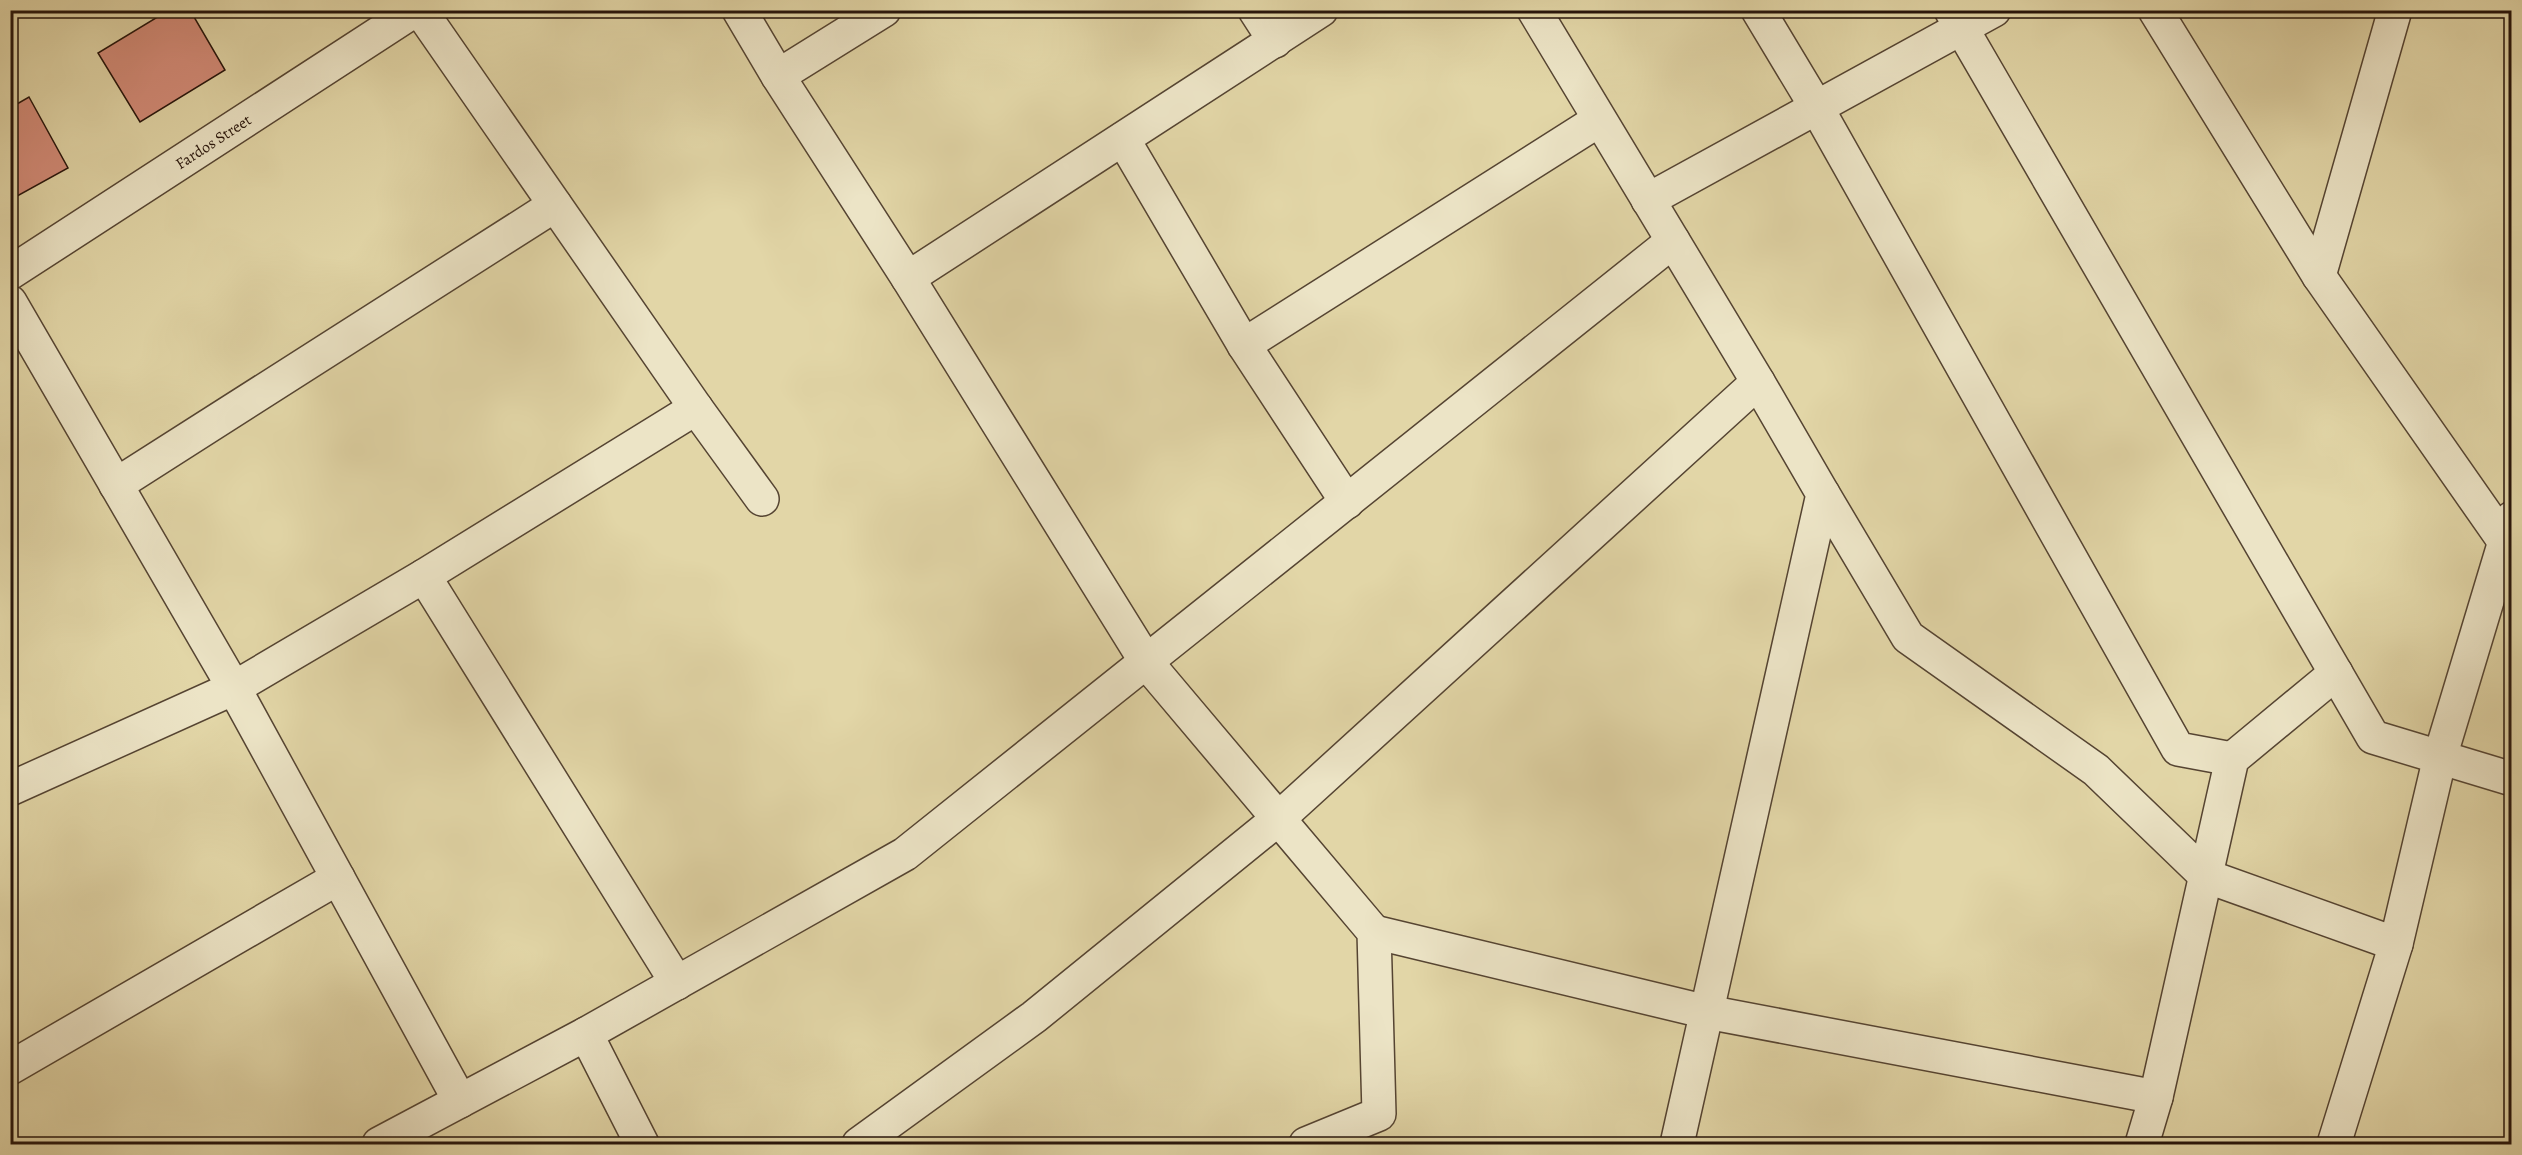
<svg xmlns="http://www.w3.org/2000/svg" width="2522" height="1155" font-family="Alegreya,serif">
	<rect width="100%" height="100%" fill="#e2d6a7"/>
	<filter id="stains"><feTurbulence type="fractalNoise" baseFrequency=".00333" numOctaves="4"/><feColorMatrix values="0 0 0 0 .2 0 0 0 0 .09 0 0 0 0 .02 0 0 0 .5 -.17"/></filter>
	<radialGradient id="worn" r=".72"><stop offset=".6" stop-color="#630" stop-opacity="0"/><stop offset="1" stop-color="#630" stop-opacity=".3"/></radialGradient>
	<g fill="#d38b78" stroke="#26140b" stroke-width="1.5">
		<polygon points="169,10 190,10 225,70 140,122 98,53"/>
		<polygon points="29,97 68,168 10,200 10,108"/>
	</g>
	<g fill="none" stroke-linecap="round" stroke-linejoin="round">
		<g stroke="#554432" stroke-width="36">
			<g id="minor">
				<polyline points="420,10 696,408 762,499"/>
				<polyline points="739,10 778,76 908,278 1147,663 1374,932 1379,1114 1306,1144"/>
				<polyline points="1255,10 1275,41"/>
				<polyline points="1534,10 1758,382 1823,494 1677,1144"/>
				<polyline points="1758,10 1817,108 2178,749 2232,759"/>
				<polyline points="1951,10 2373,737 2512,779"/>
				<polyline points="2155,10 2319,276 2505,542"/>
				<polyline points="778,76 884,10"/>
				<polyline points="1123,139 1244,345 1347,502"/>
				<polyline points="1648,200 1994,10"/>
				<path id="s1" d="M10,273L415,10"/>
				<polyline points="2319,276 2395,10"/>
				<polyline points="908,278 1321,10"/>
				<polyline points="10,302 234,688 460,1101"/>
				<polyline points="1244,345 1599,120"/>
				<polyline points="116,485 555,205"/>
				<polyline points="1823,494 1908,637 2096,770 2206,876 2396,944"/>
				<polyline points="424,576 677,983"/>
				<polyline points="10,789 234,688 424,576 696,408"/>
				<polyline points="1374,932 1707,1012 2156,1097"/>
				<polyline points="586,1034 642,1144"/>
				<polyline points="10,1068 338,878"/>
				<polyline points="379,1144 586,1034 905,854 1673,241"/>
				<polyline points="859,1144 1034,1017 1278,819 1758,382"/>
				<polyline points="2142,1144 2156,1097 2232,759 2336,673"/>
				<polyline points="2334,1144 2396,944 2440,757 2512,518"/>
			</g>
		</g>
		<use href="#minor" stroke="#ece4c6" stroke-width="33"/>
	</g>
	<g text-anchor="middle" stroke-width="4.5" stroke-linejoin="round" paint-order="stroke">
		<g font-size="16" fill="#26140b" stroke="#ece4c6">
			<text dy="6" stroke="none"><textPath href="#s1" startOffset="242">Fardos Street</textPath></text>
		</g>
	</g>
	<rect width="2522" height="1155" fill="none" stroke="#e2d6a7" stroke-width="36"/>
	<rect x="12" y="12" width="2498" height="1131" fill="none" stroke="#26140b" stroke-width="3"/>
	<rect x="18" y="18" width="2486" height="1119" fill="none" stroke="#26140b" stroke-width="1.5"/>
	<rect width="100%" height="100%" filter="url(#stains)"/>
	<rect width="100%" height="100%" fill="url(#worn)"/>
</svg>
